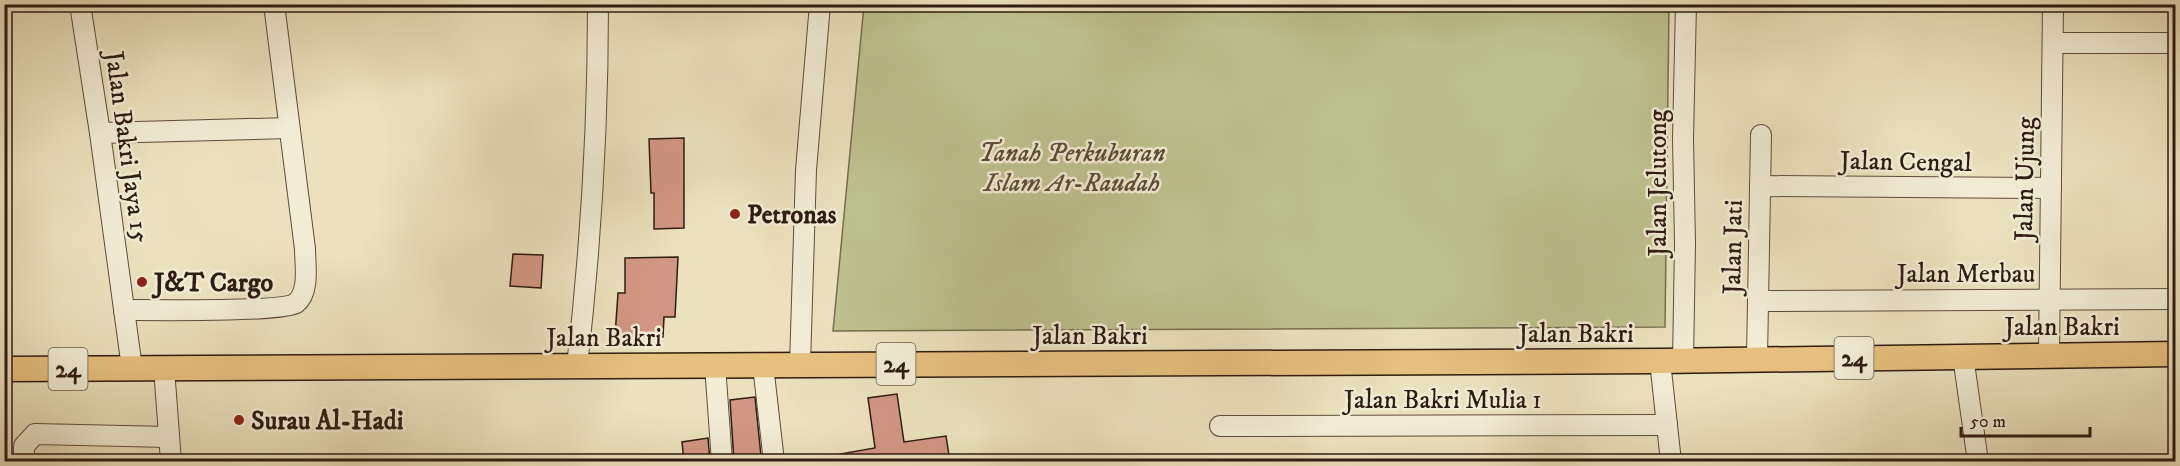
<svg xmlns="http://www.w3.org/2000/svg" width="2180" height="466" font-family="'IM FELL DW Pica',serif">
	<rect width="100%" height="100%" fill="#ebe1be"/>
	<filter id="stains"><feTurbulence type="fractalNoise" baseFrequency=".00333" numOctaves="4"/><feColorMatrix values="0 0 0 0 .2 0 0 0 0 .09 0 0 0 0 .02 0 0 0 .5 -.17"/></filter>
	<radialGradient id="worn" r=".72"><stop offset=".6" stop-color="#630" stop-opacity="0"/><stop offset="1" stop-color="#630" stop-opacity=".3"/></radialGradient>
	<polygon fill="#bdc18e" stroke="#766e50" stroke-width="1.5" points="864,5 1669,5 1665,327 833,331"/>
	<g fill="#d29684" stroke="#2f1b12" stroke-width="1.5">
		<polygon points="684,138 684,228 654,229 654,193 651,193 649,139"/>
		<polygon points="513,254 543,255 541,288 510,286"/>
		<polygon points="678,257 675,317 664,317 663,337 615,336 618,293 625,293 625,258"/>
		<polygon points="897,394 904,442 946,436 950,462 841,462 840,454 875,448 868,398"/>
		<polygon points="755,397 761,456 747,458 747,462 734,462 730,400"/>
		<polygon points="708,438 710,462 684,462 682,442"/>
	</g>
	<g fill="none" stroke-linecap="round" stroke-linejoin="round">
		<g stroke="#5e4c3d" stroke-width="22">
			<g id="minor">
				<polyline points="80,4 100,133 132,368"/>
				<polyline points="2053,43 2176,43"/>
				<polyline points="100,133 289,128"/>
				<polyline points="1760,186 2051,188"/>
				<polyline points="1758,301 2176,299"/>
				<path d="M124,310C148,310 284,312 296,303C310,292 305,264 305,249L274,4"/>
				<polyline points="2049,354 2053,4"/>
				<polyline points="1963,356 1978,462"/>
				<polyline points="1757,359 1761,135"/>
				<polyline points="1660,361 1671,462"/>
				<polyline points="1683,361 1685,244 1683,138 1686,4"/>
				<polyline points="715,365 722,462"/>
				<polyline points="763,365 774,462"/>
				<polyline points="800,365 806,170 820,4"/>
				<path d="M577,366C591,245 598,127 598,4"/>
				<polyline points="164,368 171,462"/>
				<polyline points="1220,426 1667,425"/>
				<polyline points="24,462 24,446 35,434 169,437"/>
			</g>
		</g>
		<g stroke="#2f1b12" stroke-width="27">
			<polyline id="major" points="4,369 1660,361 2176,354"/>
		</g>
		<use href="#minor" stroke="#f2ecd5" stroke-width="20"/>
		<use href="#major" stroke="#e6c07f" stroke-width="24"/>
	</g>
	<g fill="#8f2418" stroke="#f2ecd5" stroke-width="2">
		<circle cx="735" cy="214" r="6"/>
		<circle cx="142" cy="282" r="6"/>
		<circle cx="239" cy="420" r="6"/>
	</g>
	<g text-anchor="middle" stroke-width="5" stroke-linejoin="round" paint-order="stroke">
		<g fill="#f2ecd5" stroke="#6a5a4c" stroke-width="1.5">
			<rect x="1834.5" y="337" width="39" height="42" rx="4.5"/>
			<rect x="876.5" y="343" width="39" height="42" rx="4.5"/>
			<rect x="48.5" y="348" width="39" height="42" rx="4.5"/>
		</g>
		<g font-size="24" font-weight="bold" fill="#2f1b12">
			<text x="1854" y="366">24</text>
			<text x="896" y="372">24</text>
			<text x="68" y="377">24</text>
		</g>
		<g font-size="26" fill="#2f1b12" stroke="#f2ecd5">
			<text transform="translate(128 147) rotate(82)" y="9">Jalan Bakri Jaya 15</text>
			<text transform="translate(1906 161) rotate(1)" y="9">Jalan Cengal</text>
			<text transform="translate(2024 179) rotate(-89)" y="9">Jalan Ujung</text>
			<text transform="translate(1657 183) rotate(-90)" y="9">Jalan Jelutong</text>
			<text transform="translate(1732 247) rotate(-89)" y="9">Jalan Jati</text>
			<text x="1966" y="282">Jalan Merbau</text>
			<text x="2062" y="335">Jalan Bakri</text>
			<text x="1576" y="342">Jalan Bakri</text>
			<text x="1090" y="344">Jalan Bakri</text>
			<text x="604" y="346">Jalan Bakri</text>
			<text x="1443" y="408">Jalan Bakri Mulia 1</text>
		</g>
		<g font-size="26" font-style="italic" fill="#5a4d37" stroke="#f2ecd5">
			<text x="1072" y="161">Tanah Perkuburan<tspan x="1072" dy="30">Islam Ar-Raudah</tspan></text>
		</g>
		<g font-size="26" font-weight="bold" fill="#2f1b12" stroke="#f2ecd5" text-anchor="start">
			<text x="747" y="223">Petronas</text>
			<text x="154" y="291">J&amp;T Cargo</text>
			<text x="251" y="429">Surau Al-Hadi</text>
		</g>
	</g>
	<rect width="2180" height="466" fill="none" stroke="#ebe1be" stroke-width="24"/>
	<rect x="6" y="6" width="2168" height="454" fill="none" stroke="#2f1b12" stroke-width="3"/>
	<rect x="12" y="12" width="2156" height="442" fill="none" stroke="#2f1b12" stroke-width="1.5"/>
	<path d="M1961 427v9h129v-9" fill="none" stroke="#2f1b12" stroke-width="3"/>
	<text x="1970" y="427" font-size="18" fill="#2f1b12" stroke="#f2ecd5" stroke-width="4.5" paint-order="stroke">50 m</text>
	<rect width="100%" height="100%" filter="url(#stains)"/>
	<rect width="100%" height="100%" fill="url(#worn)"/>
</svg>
